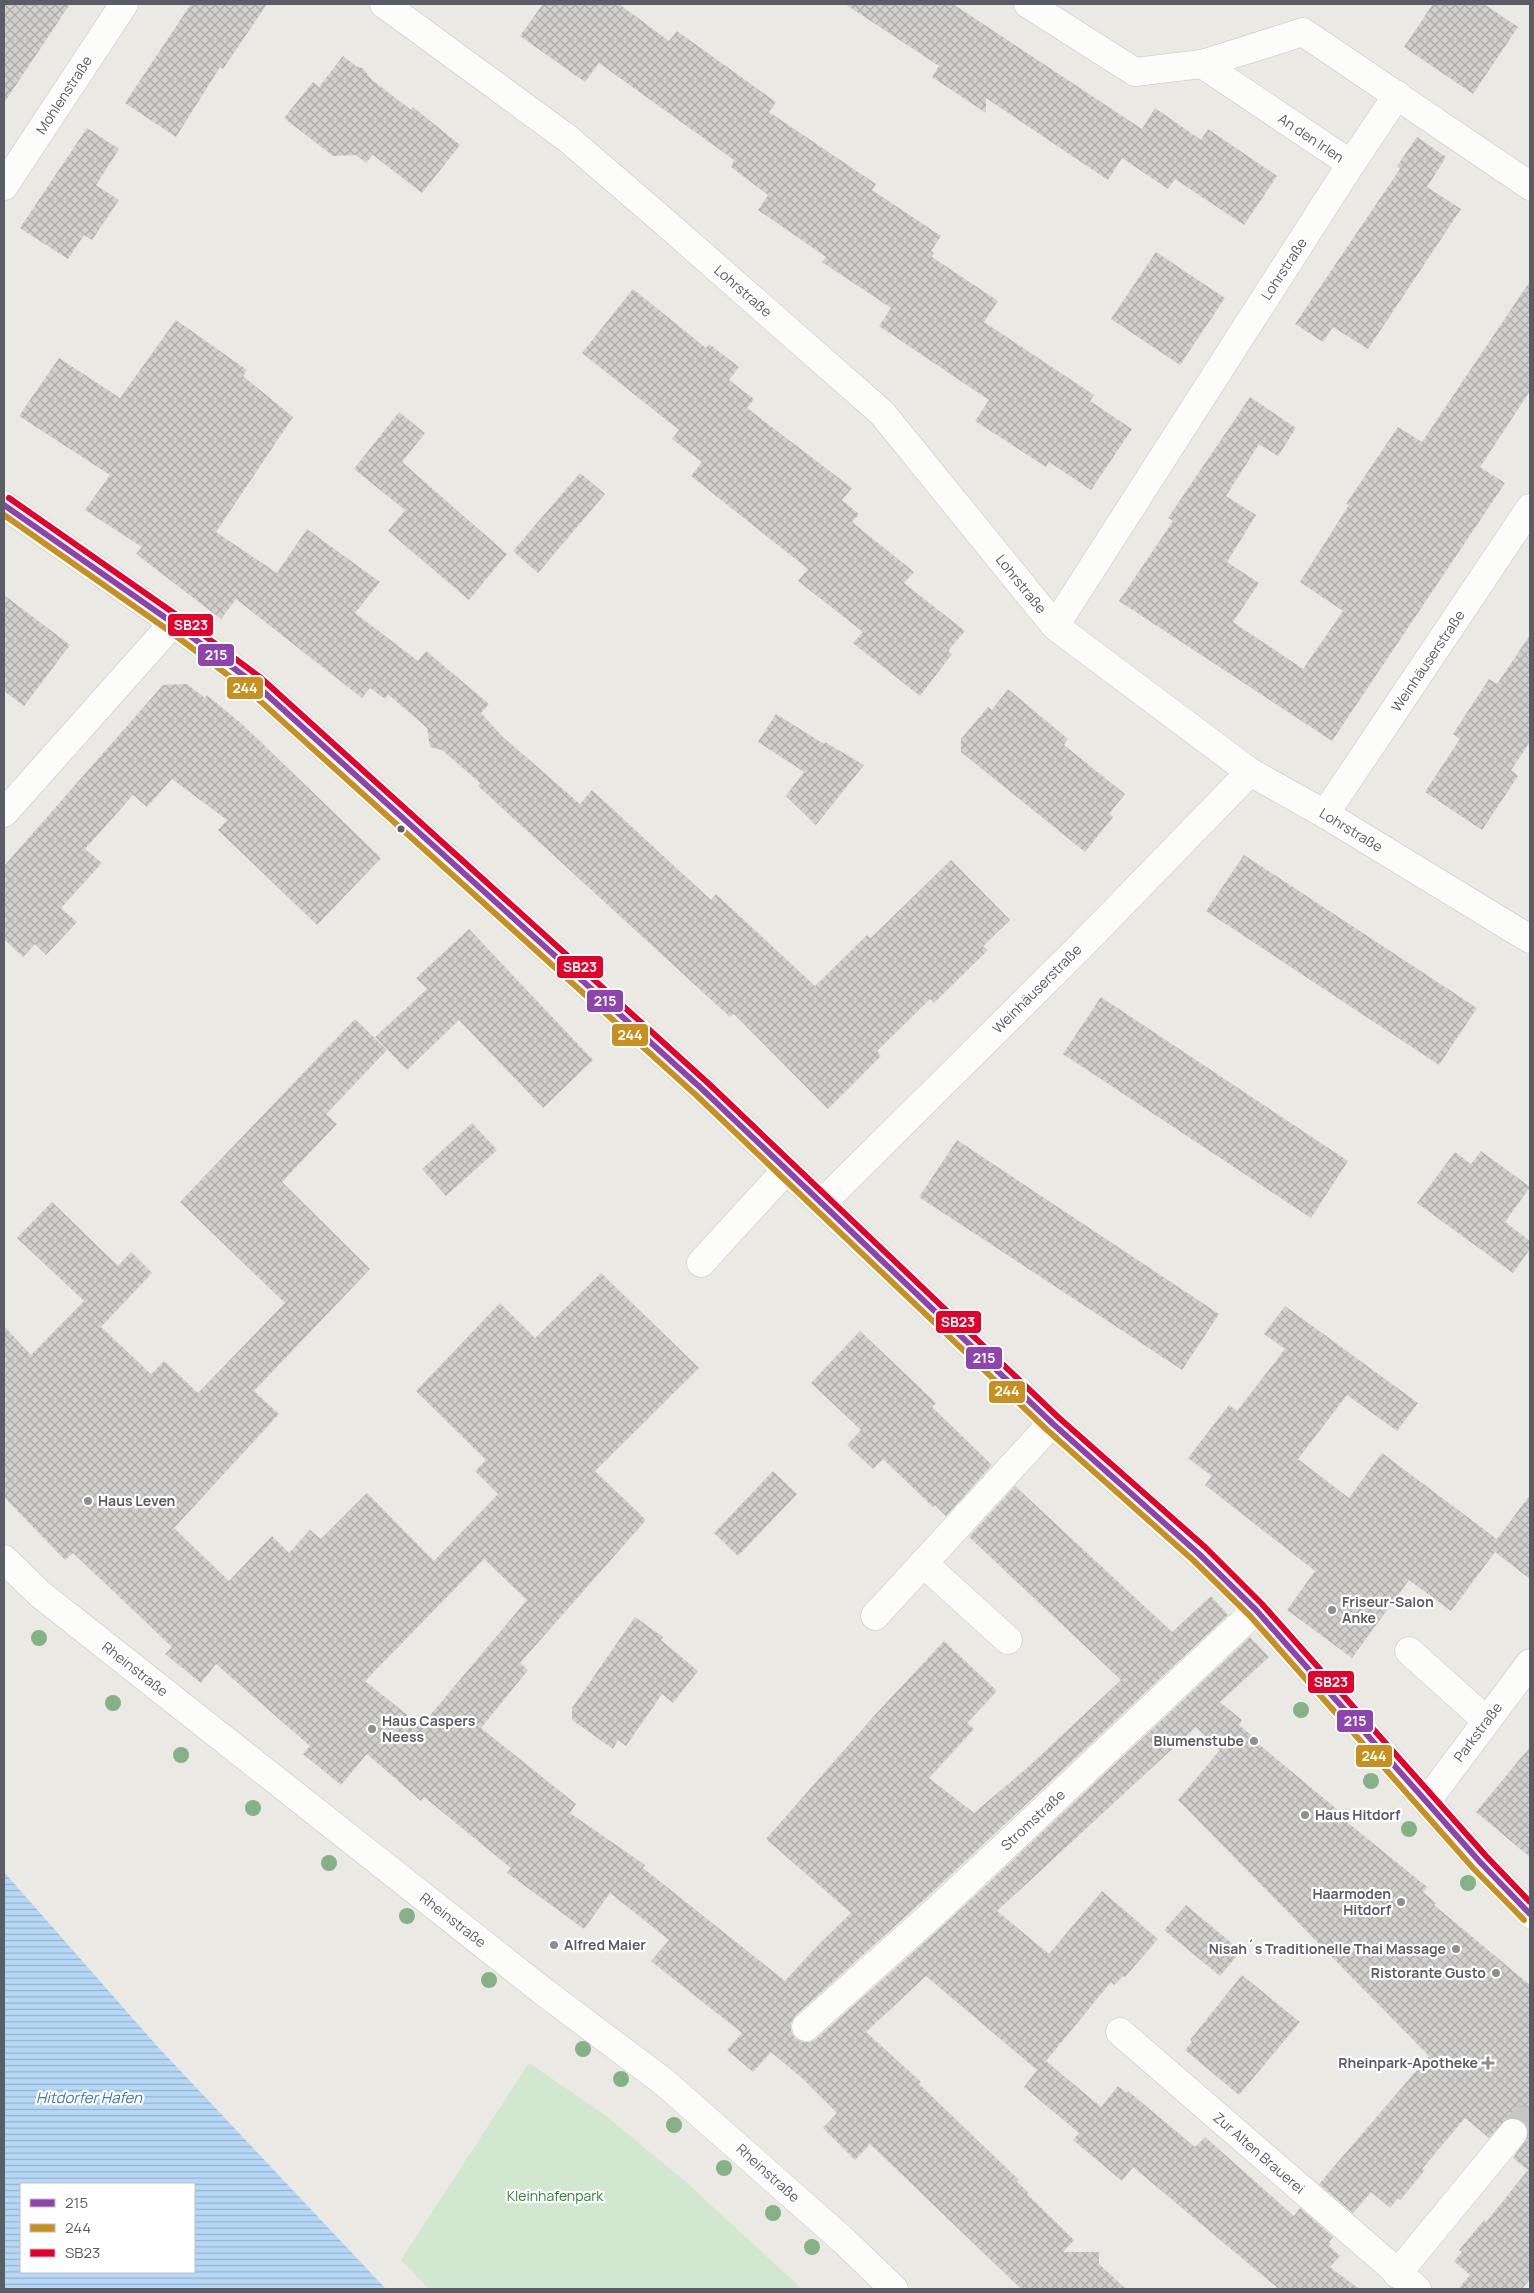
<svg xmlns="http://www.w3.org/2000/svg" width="1534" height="2293" font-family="Manrope,sans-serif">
	<defs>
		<pattern id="water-rules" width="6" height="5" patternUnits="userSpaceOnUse" patternTransform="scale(1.25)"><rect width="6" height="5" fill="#b6d8f7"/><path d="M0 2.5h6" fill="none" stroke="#97b2cc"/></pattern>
		<pattern id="building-cross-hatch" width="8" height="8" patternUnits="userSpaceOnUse" patternTransform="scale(1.25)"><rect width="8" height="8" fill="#d1d0cd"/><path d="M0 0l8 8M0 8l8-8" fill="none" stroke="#adacaa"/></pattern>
	</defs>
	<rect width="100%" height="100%" fill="#eae9e4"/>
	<polygon fill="#d1e7d0" points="529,2063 606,2116 687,2183 802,2289 429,2289 401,2260"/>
	<path fill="url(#water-rules)" fill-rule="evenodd" d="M4,1872L157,2046L386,2289H4ZM21,2184H194V2272H21Z"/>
	<g fill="url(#building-cross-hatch)" fill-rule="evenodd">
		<polygon points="4,4 70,4 4,103"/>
		<polygon points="191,4 267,4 223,69 220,67 176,137 125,103"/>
		<polygon points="543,4 619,4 669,41 677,31 776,102 769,112 876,184 872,190 941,236 931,251 934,253 932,257 998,301 984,322 1094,395 1090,401 1132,429 1091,490 1049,462 1046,467 975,421 989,400 879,326 891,308 822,262 826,257 758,210 768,195 731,167 734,160 599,63 585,82 520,36"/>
		<polygon points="845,4 953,4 1142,129 1155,108 1201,140 1208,129 1277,176 1244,225 1175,179 1168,189 1122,158 1108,180 986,98 986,113 932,77 939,66"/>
		<polygon points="1433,4 1484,4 1518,27 1473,94 1404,47"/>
		<polygon points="343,56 357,67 363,68 371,79 411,110 413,107 460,145 422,193 373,155 366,163 356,155 333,156 284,118 313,82 319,87"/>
		<polygon points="87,128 119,149 96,185 119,200 92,240 84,235 68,259 20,228"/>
		<polygon points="1417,137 1446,157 1427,187 1461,209 1368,349 1333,327 1323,342 1295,324 1400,169 1397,166"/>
		<polygon points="1156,252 1225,298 1180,365 1111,319"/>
		<polygon points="1530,281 1530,391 1480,467 1505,483 1332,741 1119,601 1173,521 1168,518 1250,397 1296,428 1278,456 1259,444 1226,496 1256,515 1227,562 1259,583 1233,622 1303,669 1343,611 1300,582 1349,505 1346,504 1398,427 1422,442"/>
		<polygon points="633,289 706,348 709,344 739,367 729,380 754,399 747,408 852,488 842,500 859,514 852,522 914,572 904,583 965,631 948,651 952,654 920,696 853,643 863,632 798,581 808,569 691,476 702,462 672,439 679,430 582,353"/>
		<polygon points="176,320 247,370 243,376 293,417 216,532 277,573 307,529 380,582 355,613 418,661 426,651 489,704 481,713 502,736 580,804 592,790 711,900 716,894 815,986 867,935 871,938 951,860 1010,920 983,946 988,950 934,1003 930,999 877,1051 881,1056 828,1109 734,1014 730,1017 478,786 480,783 442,750 430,747 427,728 388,694 385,699 370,688 362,698 236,599 221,619 136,554 142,547 85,510 110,475 19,416 59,358 120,398"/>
		<polygon points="399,412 425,433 402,462 507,554 469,600 388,531 405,510 354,469"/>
		<polygon points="580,473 605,494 538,573 513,551"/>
		<polygon points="4,595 70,645 24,706 4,691"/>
		<polygon points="1530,635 1530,742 1511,770 1518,776 1482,830 1425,792 1460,739 1453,734 1489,679 1497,684"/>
		<polygon points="187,684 205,698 207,695 243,725 381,858 317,925 218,830 227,820 172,779 147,807 133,795 85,849 102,863 61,908 77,922 46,955 35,944 23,957 4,939 4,866 163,685"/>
		<polygon points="1008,689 1068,739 1064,745 1125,794 1109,814 1113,817 1085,852 961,752 961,739 988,707 992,710"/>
		<polygon points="776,714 824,744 825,742 864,765 816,825 786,796 804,772 758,742"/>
		<polygon points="1244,855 1477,1008 1439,1065 1206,911"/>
		<polygon points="469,929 593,1060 543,1108 459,1020 407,1070 375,1037 427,989 416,978"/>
		<polygon points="1101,997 1348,1161 1311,1218 1063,1054"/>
		<path d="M355,1019L387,1050L326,1114L337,1124L282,1182L370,1269L254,1391L279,1414L174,1528L229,1581L272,1536L289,1553L310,1530L321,1539L367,1493L434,1561L498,1494L475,1471L486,1460L416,1391L500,1303L535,1338L601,1273L699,1368L595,1471L646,1520L520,1663L528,1670L481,1728L576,1804L570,1813L645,1865L643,1868L785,1981L818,1945L851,1913L766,1839L874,1716L944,1641L997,1691L967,1723L974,1729L929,1778L974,1813L1027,1768L1121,1680L969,1537L1015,1486L1172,1632L1211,1596L1228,1615L925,1899L796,2015L791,2023V2031L795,2038L802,2042H810L816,2039L947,1922L1250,1637L1269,1657L1220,1702L1242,1720L1239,1725L1256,1739L1255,1741L1339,1811L1337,1814L1427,1887L1423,1892L1436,1903L1434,1905L1530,1985V2279L1522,2289H1458L1470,2275L1454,2261L1462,2252L1459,2250L1484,2220L1486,2222L1528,2170L1513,2158L1528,2136L1527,2127L1523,2121L1515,2118L1507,2119L1489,2138L1465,2118L1422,2169L1425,2170L1400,2200L1398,2198L1390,2208L1371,2192L1353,2213L1319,2184L1429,2056L1178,1800L1220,1750L1196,1727L997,1911L1049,1954L1102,1891L1158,1939L1125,1977L1123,1976L1114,1985L1111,1982L1046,2061L1101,2107L1118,2086L1127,2093L1128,2091L1195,2147L1205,2137L1294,2216L1300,2208L1333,2237L1329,2242L1331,2244L1329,2246L1340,2256L1330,2267L1359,2289H1279L1133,2167L1122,2181L1073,2140L1079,2133L1024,2087L1037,2070L926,1976L866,2032L921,2082L919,2084L1019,2180L1017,2182L1028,2192L1027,2194L1074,2240L1063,2252H1099V2264L1126,2289H1021L870,2144L855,2160L823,2128L837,2113L803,2079L771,2052L753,2072L727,2050L742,2033L651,1961L669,1940L610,1893L584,1929L507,1873L511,1868L424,1797L421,1801L367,1754L341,1785L303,1754L310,1746L216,1664L201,1683L165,1654L172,1647L73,1553L65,1560L4,1497V1326L31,1355L84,1301L17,1238L52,1202L118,1266L131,1252L152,1273L101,1327L151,1374L164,1361L198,1393L285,1303L180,1202ZM484,1559L527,1600L421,1726L365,1681Z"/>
		<polygon points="472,1123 497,1150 446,1196 422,1169"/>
		<polygon points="957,1140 1219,1314 1182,1370 919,1197"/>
		<polygon points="1481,1151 1530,1187 1505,1222 1530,1241 1530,1249 1513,1273 1417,1203 1455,1152 1471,1164"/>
		<polygon points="1285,1306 1418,1403 1397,1431 1347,1395 1298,1459 1349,1498 1382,1453 1497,1539 1530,1495 1530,1579 1495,1552 1451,1611 1409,1580 1352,1658 1287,1610 1315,1571 1205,1485 1212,1476 1188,1458 1229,1405 1237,1411 1285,1349 1264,1334"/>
		<polygon points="860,1331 936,1403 932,1407 992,1465 946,1516 935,1505 933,1507 883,1459 873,1469 847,1445 861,1430 811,1383"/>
		<polygon points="773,1471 797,1494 738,1556 714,1533"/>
		<polygon points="635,1617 663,1637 661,1640 698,1671 673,1703 662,1694 626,1746 618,1740 613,1749 572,1720 572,1708"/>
		<polygon points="1530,1747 1530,1857 1476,1812"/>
		<polygon points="1186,1905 1241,1951 1220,1976 1164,1930"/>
		<polygon points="1242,1975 1300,2022 1239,2095 1185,2050 1192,2042 1190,2040"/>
	</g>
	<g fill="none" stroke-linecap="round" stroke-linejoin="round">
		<polyline stroke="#c6c6c4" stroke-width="28" stroke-dasharray="28 14" stroke-linecap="butt" points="1513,2133 1530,2112"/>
		<g stroke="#c6c6c5" stroke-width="29">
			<g id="minor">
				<polyline points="384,4 567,138 667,224 882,413 1055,626 1250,772 1325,814 1530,939"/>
				<polyline points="1028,4 1135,72 1202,64 1303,32 1530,186"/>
				<polyline points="1202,64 1351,164 1397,95"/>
				<polyline points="4,186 124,4"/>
				<polyline points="4,505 173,623 255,684 702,1089 1052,1423 1199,1554 1256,1610 1480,1862 1530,1914"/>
				<polyline points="1055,626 1351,164"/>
				<polyline points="4,813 173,623"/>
				<polyline points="1325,814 1530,508"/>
				<polyline points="822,1203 1080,947 1250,772"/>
				<polyline points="701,1263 786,1170"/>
				<polyline points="4,1559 40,1594 544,1992 664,2082 843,2240 894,2289"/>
				<polyline points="923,1563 1008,1640"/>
				<polyline points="875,1616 1052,1423"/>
				<polyline points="1409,1651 1487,1721"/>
				<polyline points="1427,1801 1530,1663"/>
				<polyline points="806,2027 936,1911 1256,1610"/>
				<polyline points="1120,2032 1417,2289"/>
				<polyline points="1397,2274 1513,2133"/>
			</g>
		</g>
		<use href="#minor" stroke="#fcfcfb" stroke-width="28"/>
		<g stroke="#fff" stroke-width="10">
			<polyline id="bus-1" points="4,505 173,623 255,684 702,1089 1052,1423 1199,1554 1256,1610 1480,1862 1530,1914"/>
		</g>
		<g stroke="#fff" stroke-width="10">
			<polyline id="bus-2" points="4,515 168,630 249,691 696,1095 1046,1429 1193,1560 1250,1616 1473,1868 1524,1920"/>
		</g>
		<g stroke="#fff" stroke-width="10">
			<polyline id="bus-3" points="9,498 178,616 261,678 708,1083 1058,1417 1205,1547 1262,1604 1486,1856 1530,1902"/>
		</g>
		<use href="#bus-1" stroke="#8e44ad" stroke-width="6"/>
		<use href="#bus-2" stroke="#c8901e" stroke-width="6"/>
		<use href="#bus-3" stroke="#e4002b" stroke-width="6"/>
	</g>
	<g fill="#84b186">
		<circle cx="39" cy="1638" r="8"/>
		<circle cx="113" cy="1703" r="8"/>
		<circle cx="1301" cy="1710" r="8"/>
		<circle cx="181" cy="1755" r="8"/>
		<circle cx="1371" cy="1781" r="8"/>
		<circle cx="253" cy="1808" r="8"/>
		<circle cx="1409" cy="1829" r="8"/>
		<circle cx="329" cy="1863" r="8"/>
		<circle cx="1468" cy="1883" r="8"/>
		<circle cx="407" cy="1916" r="8"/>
		<circle cx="489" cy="1980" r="8"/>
		<circle cx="583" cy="2049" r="8"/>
		<circle cx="621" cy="2079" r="8"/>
		<circle cx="674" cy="2125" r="8"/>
		<circle cx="724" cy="2168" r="8"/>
		<circle cx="773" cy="2213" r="8"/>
		<circle cx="812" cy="2247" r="8"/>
	</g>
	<circle fill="#5a5d63" stroke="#fff" stroke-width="2" cx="401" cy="829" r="4.5"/>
	<g fill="#8c8e90" stroke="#fff" stroke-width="2">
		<circle cx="88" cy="1501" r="5"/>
		<circle cx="1332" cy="1610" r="5"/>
		<circle cx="372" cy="1729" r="5"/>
		<circle cx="1254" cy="1741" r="5"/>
		<circle cx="1305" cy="1815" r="5"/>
		<circle cx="1401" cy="1902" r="5"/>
		<circle cx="554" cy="1945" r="5"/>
		<circle cx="1456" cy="1949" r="5"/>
		<circle cx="1496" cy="1973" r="5"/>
		<path d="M1485.5 2055.5h5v5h5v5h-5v5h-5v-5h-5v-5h5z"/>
	</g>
	<g text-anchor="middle" stroke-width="4.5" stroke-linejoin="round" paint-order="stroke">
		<g font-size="14" fill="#5a5d63" stroke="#fff">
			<text transform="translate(64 95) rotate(-57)" y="5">Mohlenstraße</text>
			<text transform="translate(1311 138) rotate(34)" y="5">An den Irlen</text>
			<text transform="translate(1284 269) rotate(-57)" y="5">Lohrstraße</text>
			<text transform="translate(743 291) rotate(41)" y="5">Lohrstraße</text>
			<text transform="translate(1021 584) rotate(51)" y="5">Lohrstraße</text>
			<text transform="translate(1428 661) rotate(-56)" y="5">Weinhäuserstraße</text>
			<text transform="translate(1351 830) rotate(31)" y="5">Lohrstraße</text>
			<text transform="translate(1037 989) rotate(-45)" y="5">Weinhäuserstraße</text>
			<text transform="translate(135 1669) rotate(38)" y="5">Rheinstraße</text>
			<text transform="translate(1478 1732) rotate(-53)" y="5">Parkstraße</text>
			<text transform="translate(1033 1820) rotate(-43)" y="5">Stromstraße</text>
			<text transform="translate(453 1920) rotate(38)" y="5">Rheinstraße</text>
			<text transform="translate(1259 2153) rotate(41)" y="5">Zur Alten Brauerei</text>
			<text transform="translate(768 2173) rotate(42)" y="5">Rheinstraße</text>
		</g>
		<g font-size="14" font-weight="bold" fill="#5a5d63" stroke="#fff" text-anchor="start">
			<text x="98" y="1506">Haus Leven</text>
			<text x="1342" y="1607">Friseur-Salon<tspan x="1342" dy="16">Anke</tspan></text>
			<text x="382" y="1726">Haus Caspers<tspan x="382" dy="16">Neess</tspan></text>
			<text x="1244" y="1746" text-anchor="end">Blumenstube</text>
			<text x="1315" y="1820">Haus Hitdorf</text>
			<text x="1391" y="1899" text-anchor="end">Haarmoden<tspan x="1391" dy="16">Hitdorf</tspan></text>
			<text x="564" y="1950">Alfred Maier</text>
			<text x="1446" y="1954" text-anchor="end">Nisah´s Traditionelle Thai Massage</text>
			<text x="1486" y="1978" text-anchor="end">Ristorante Gusto</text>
			<text x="1478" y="2068" text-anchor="end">Rheinpark-Apotheke</text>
		</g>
		<g font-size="14" fill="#31833a" stroke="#fff">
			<text x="555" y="2201">Kleinhafenpark</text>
		</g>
		<g font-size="15" font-style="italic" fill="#3d74bd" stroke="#fff">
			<text x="89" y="2103">Hitdorfer Hafen</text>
		</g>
	</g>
	<g stroke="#fff" stroke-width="2">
		<rect x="167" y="613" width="47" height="24" rx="5" fill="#e4002b"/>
		<rect x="197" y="643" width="38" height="24" rx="5" fill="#8e44ad"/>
		<rect x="226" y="676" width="38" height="24" rx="5" fill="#c8901e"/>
		<rect x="556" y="955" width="48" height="24" rx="5" fill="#e4002b"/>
		<rect x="586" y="989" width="38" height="24" rx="5" fill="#8e44ad"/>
		<rect x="611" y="1023" width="38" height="24" rx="5" fill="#c8901e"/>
		<rect x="935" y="1310" width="47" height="24" rx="5" fill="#e4002b"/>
		<rect x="965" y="1346" width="38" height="24" rx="5" fill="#8e44ad"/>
		<rect x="988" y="1380" width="38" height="24" rx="5" fill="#c8901e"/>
		<rect x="1307" y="1670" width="48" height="24" rx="5" fill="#e4002b"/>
		<rect x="1336" y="1709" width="38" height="24" rx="5" fill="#8e44ad"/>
		<rect x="1355" y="1744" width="38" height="24" rx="5" fill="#c8901e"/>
	</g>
	<g font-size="14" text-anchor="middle" font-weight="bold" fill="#fff">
		<text x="191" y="630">SB23</text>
		<text x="216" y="660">215</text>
		<text x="245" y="693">244</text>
		<text x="580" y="972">SB23</text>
		<text x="605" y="1006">215</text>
		<text x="630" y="1040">244</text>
		<text x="958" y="1327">SB23</text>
		<text x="984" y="1363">215</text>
		<text x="1007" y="1396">244</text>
		<text x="1331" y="1687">SB23</text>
		<text x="1355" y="1726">215</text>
		<text x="1374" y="1761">244</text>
	</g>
	<rect width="1534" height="2293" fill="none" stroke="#5a5d63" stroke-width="10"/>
	<rect x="20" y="2183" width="175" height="90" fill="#ffffff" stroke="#bdbec1"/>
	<rect x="30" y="2199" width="25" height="8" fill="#8e44ad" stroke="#bdbec1"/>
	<text x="65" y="2208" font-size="15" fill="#5a5d63">215</text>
	<rect x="30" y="2224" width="25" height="8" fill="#c8901e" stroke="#bdbec1"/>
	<text x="65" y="2233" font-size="15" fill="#5a5d63">244</text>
	<rect x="30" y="2249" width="25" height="8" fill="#e4002b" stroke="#bdbec1"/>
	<text x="65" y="2258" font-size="15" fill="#5a5d63">SB23</text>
</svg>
